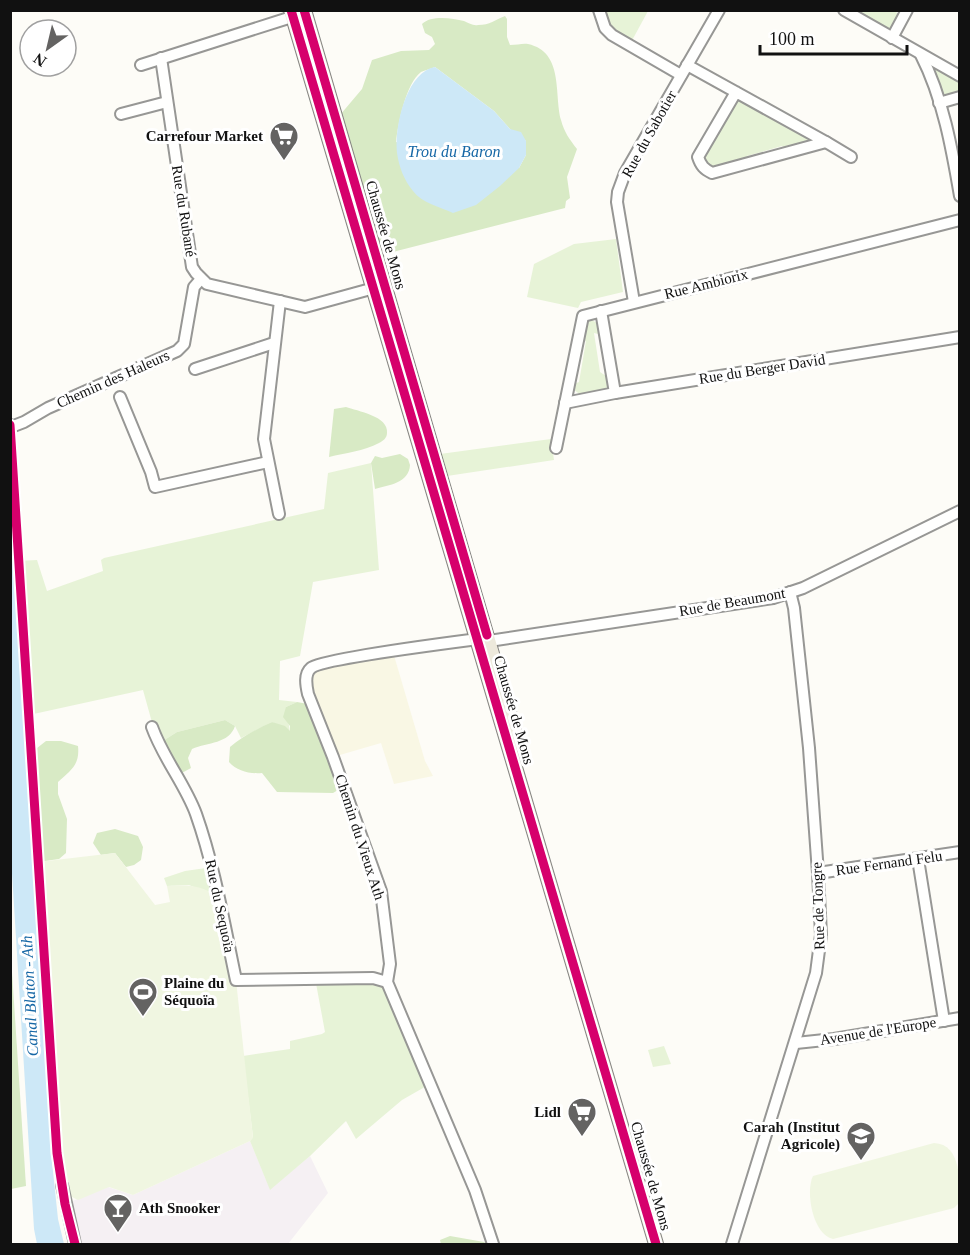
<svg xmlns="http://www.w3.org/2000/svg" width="970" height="1255" font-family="Georgia,serif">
	<rect width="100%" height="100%" fill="#fdfcf7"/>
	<polygon fill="#f5f0f3" points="250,1141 270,1189 310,1156 328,1193 288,1244 75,1244 65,1204 108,1187 133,1195"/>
	<polygon fill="#f9f7e4" points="393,652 425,761 433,776 394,784 381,743 333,757 306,677 308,671"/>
	<g fill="#e7f3d7">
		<polygon points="599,11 648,11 629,46 620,41"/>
		<polygon points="844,11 896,11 901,22 892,38"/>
		<polygon points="941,65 959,76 959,97 951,100 937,95 930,73"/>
		<polygon points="736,92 760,105 758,111 787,128 791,123 809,138 809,142 790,152 782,146 747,156 744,165 712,173 700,165"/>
		<polygon points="616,239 623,292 581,302 578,308 527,297 534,264 574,244"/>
		<path d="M592,320L600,325L602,335L594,333L600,372L609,378C610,394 594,393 581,395L574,390V384L579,382L586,341L582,343L585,328L589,321Z"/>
		<polygon points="551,439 554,460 447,476 440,454"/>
		<polygon points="371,463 379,570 313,582 300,656 280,661 279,700 297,702 286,707 290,732 272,722 241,738 235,726 225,720 177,732 158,744 143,690 29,715 18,561 37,560 47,591 103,571 101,560 104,558 324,509 328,473"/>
		<polygon points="213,867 218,897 189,885 167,886 164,878 185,871"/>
		<polygon points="315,978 380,979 430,1084 402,1100 356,1139 346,1121 310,1156 270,1190 250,1141 253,1137 243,1056 290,1049 290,1041 322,1034 325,1032"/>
		<polygon points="664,1046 671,1064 653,1067 648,1050"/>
	</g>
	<g fill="#d8eac5" fill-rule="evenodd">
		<path d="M505,16L507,19V37L510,45C517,45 523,43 528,44C564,52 554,94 561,120C564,132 570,140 577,149L567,177L570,198L566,201L565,208L381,255L340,115L362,89L372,60L401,51L429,50L435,44L432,37L425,33L422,24C431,15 452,18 464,21C469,23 473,26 478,25C490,25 495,20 505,16ZM435,67L494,111L510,129L526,141V155L519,168L396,142C398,124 406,83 421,72C425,70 431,69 435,67Z"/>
		<path d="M346,407C357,411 389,416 387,433C387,438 383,441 379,443C364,451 345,453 329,457L334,409Z"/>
		<path d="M400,454L408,459L410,465C409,483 389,485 375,489L371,463L375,456L382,458Z"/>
		<path d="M297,702L313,705L342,782L338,790L333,793L277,792L262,773C249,774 237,771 229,762L230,747C243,736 257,729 272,722L285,726L290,731V726L283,717L286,707Z"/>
		<path d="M225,720L235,726C229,744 208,742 192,749L188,758L191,768L180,774L158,744L177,732Z"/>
		<path d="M46,741H61L78,746C80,765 71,770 58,782V794L67,819L66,853L59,859L38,862L32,752Z"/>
		<polygon points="115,829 138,836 143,847 141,860 134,865 126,867 115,853 101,855 93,843 97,833"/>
		<polygon points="10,941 26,1186 11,1189 10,1189"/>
		<polygon points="450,1236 484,1242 488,1244 441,1244 440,1240"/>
	</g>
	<g fill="#f0f6e1">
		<path d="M115,853L155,905L170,902L167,886C188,885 200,884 218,897L236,980L253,1138L250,1141L133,1195L109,1187L78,1200L64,1193L55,1153L38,862Z"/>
		<path d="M934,1143C962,1144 960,1184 959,1203L954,1208L833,1239C813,1235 805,1192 813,1176Z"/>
	</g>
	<g fill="#cde8f7">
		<path d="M435,67L494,111L510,129L521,132L526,141V155L519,168L500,186L476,205L453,213C440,207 422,203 413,191C404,180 399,167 397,153C394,128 406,72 435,67Z"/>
		<polygon points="11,532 52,1162 58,1219 64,1244 37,1244 34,1229 11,857"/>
	</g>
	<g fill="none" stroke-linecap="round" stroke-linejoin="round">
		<g stroke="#979795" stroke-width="14">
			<g id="minor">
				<polyline points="599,10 605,28 612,35 681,75"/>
				<polyline points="844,10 960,76"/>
				<polyline points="892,38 907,10"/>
				<path d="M921,55C943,98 952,149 960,196"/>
				<polyline points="161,58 192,267 196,273 207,284 305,307 378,287"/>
				<polyline points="141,65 298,15"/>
				<path d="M687,65L826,142L712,173C704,169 701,166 698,157L736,92"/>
				<polyline points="939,103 960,97"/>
				<polyline points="121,114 167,102"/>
				<polyline points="826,142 851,157"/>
				<polyline points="634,302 617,202 618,192 625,173 719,10"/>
				<polyline points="601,311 615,393"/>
				<polyline points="195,369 274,343"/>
				<polyline points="120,397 151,472 155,487 268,462"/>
				<polyline points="565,403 615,393 960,337"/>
				<polyline points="10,425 11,427 24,422 48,408 177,351 184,344 194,287 201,279"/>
				<polyline points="556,448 583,316 960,220"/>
				<polyline points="279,514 264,439 280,301"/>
				<path d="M152,727C163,758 185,784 196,814C215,868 224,924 236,980L373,978L387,982"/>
				<polyline points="918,859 944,1021"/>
				<polyline points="818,873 960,852"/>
				<polyline points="796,1043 834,1039 960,1018"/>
				<polyline points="62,1185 75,1244"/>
				<path d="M493,1244L475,1190L387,982L390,964L381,891L333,757L308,694C306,685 304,674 311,668C321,659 455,642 478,639L489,641L773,598L803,588L960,511"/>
				<polyline points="732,1244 816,973 821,935 818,873 809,748 794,608 790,592"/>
			</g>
		</g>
		<g stroke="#858482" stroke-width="16">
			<g id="major">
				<polyline points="291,10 656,1244"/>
				<polyline points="304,10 518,743"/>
			</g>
		</g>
		<use href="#minor" stroke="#fffffe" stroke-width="10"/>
		<use href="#major" stroke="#ede9dc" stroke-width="14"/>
		<g stroke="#fff" stroke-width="13">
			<g id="cycleway">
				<polyline points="291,10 656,1244"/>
				<polyline points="304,10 487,635"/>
				<polyline points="10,425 57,1153 65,1204 75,1244"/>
			</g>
		</g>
		<use href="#cycleway" stroke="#d6006c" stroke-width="9"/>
	</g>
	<defs>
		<g id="supermarket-pin" transform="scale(1.5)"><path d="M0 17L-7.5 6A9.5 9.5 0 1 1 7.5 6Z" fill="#646362" stroke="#fff"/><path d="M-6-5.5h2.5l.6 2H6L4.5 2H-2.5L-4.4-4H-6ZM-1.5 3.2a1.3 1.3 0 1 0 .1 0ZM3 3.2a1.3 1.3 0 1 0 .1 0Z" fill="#fff"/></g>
		<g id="stadium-pin" transform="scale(1.5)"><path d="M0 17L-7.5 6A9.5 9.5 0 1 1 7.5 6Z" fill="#646362" stroke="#fff"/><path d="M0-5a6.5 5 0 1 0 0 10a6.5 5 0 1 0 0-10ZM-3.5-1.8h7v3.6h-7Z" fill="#fff"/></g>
		<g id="school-pin" transform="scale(1.5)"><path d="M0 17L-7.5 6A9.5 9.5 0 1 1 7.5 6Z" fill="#646362" stroke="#fff"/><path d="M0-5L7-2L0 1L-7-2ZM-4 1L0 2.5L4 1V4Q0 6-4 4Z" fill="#fff"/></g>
		<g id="bar-pin" transform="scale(1.5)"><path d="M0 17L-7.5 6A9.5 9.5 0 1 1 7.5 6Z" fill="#646362" stroke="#fff"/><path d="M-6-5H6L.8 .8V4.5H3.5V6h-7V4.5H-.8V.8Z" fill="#fff"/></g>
	</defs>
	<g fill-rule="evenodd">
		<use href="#supermarket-pin" x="284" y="136"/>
		<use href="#stadium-pin" x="143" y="992"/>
		<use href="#supermarket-pin" x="582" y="1112"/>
		<use href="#school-pin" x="861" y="1136"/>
		<use href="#bar-pin" x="118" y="1208"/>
	</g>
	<g text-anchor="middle" stroke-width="6" stroke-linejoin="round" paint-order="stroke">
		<g font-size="15" fill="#111" stroke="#fff">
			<text transform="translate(649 134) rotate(-61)" y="5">Rue du Sabotier</text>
			<text transform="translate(184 211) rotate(81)" y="5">Rue du Rubané</text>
			<text transform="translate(386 235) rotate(74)" y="5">Chaussée de Mons</text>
			<text transform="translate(706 284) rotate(-14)" y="5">Rue Ambiorix</text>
			<text transform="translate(762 369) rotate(-9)" y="5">Rue du Berger David</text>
			<text transform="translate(113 379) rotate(-24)" y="5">Chemin des Haleurs</text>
			<text transform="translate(732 602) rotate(-10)" y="5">Rue de Beaumont</text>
			<text transform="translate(514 710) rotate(74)" y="5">Chaussée de Mons</text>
			<text transform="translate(360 837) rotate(72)" y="5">Chemin du Vieux Ath</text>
			<text transform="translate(889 863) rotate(-8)" y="5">Rue Fernand Felu</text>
			<text transform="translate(220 906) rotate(78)" y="5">Rue du Sequoïa</text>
			<text transform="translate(818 906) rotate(-92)" y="5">Rue de Tongre</text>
			<text transform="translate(878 1031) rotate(-9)" y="5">Avenue de l'Europe</text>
			<text transform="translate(651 1176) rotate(74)" y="5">Chaussée de Mons</text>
		</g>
		<g font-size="15" font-weight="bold" fill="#111" stroke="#fff" text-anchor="end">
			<text x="263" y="141">Carrefour Market</text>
			<text x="164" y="988" text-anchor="start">Plaine du<tspan x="164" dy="17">Séquoïa</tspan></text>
			<text x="561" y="1117">Lidl</text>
			<text x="840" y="1132">Carah (Institut<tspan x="840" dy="17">Agricole)</tspan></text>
			<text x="139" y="1213" text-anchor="start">Ath Snooker</text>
		</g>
		<g font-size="16" font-style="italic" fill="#1768a6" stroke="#fff">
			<text x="454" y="157">Trou du Baron</text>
			<text transform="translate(29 996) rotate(-93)" y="6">Canal Blaton - Ath</text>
		</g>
	</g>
	<rect width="970" height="1255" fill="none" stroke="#111111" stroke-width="24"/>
	<g transform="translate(48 48) rotate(214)"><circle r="28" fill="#ffffff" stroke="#a0a0a0" stroke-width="1.5"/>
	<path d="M0-4.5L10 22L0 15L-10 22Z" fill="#646362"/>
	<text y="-9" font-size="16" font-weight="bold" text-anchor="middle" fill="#111111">N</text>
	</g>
	<path d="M760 45v9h147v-9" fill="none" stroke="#111111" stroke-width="3"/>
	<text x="769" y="45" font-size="18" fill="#111111" stroke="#ffffff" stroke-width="4.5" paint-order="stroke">100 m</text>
</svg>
